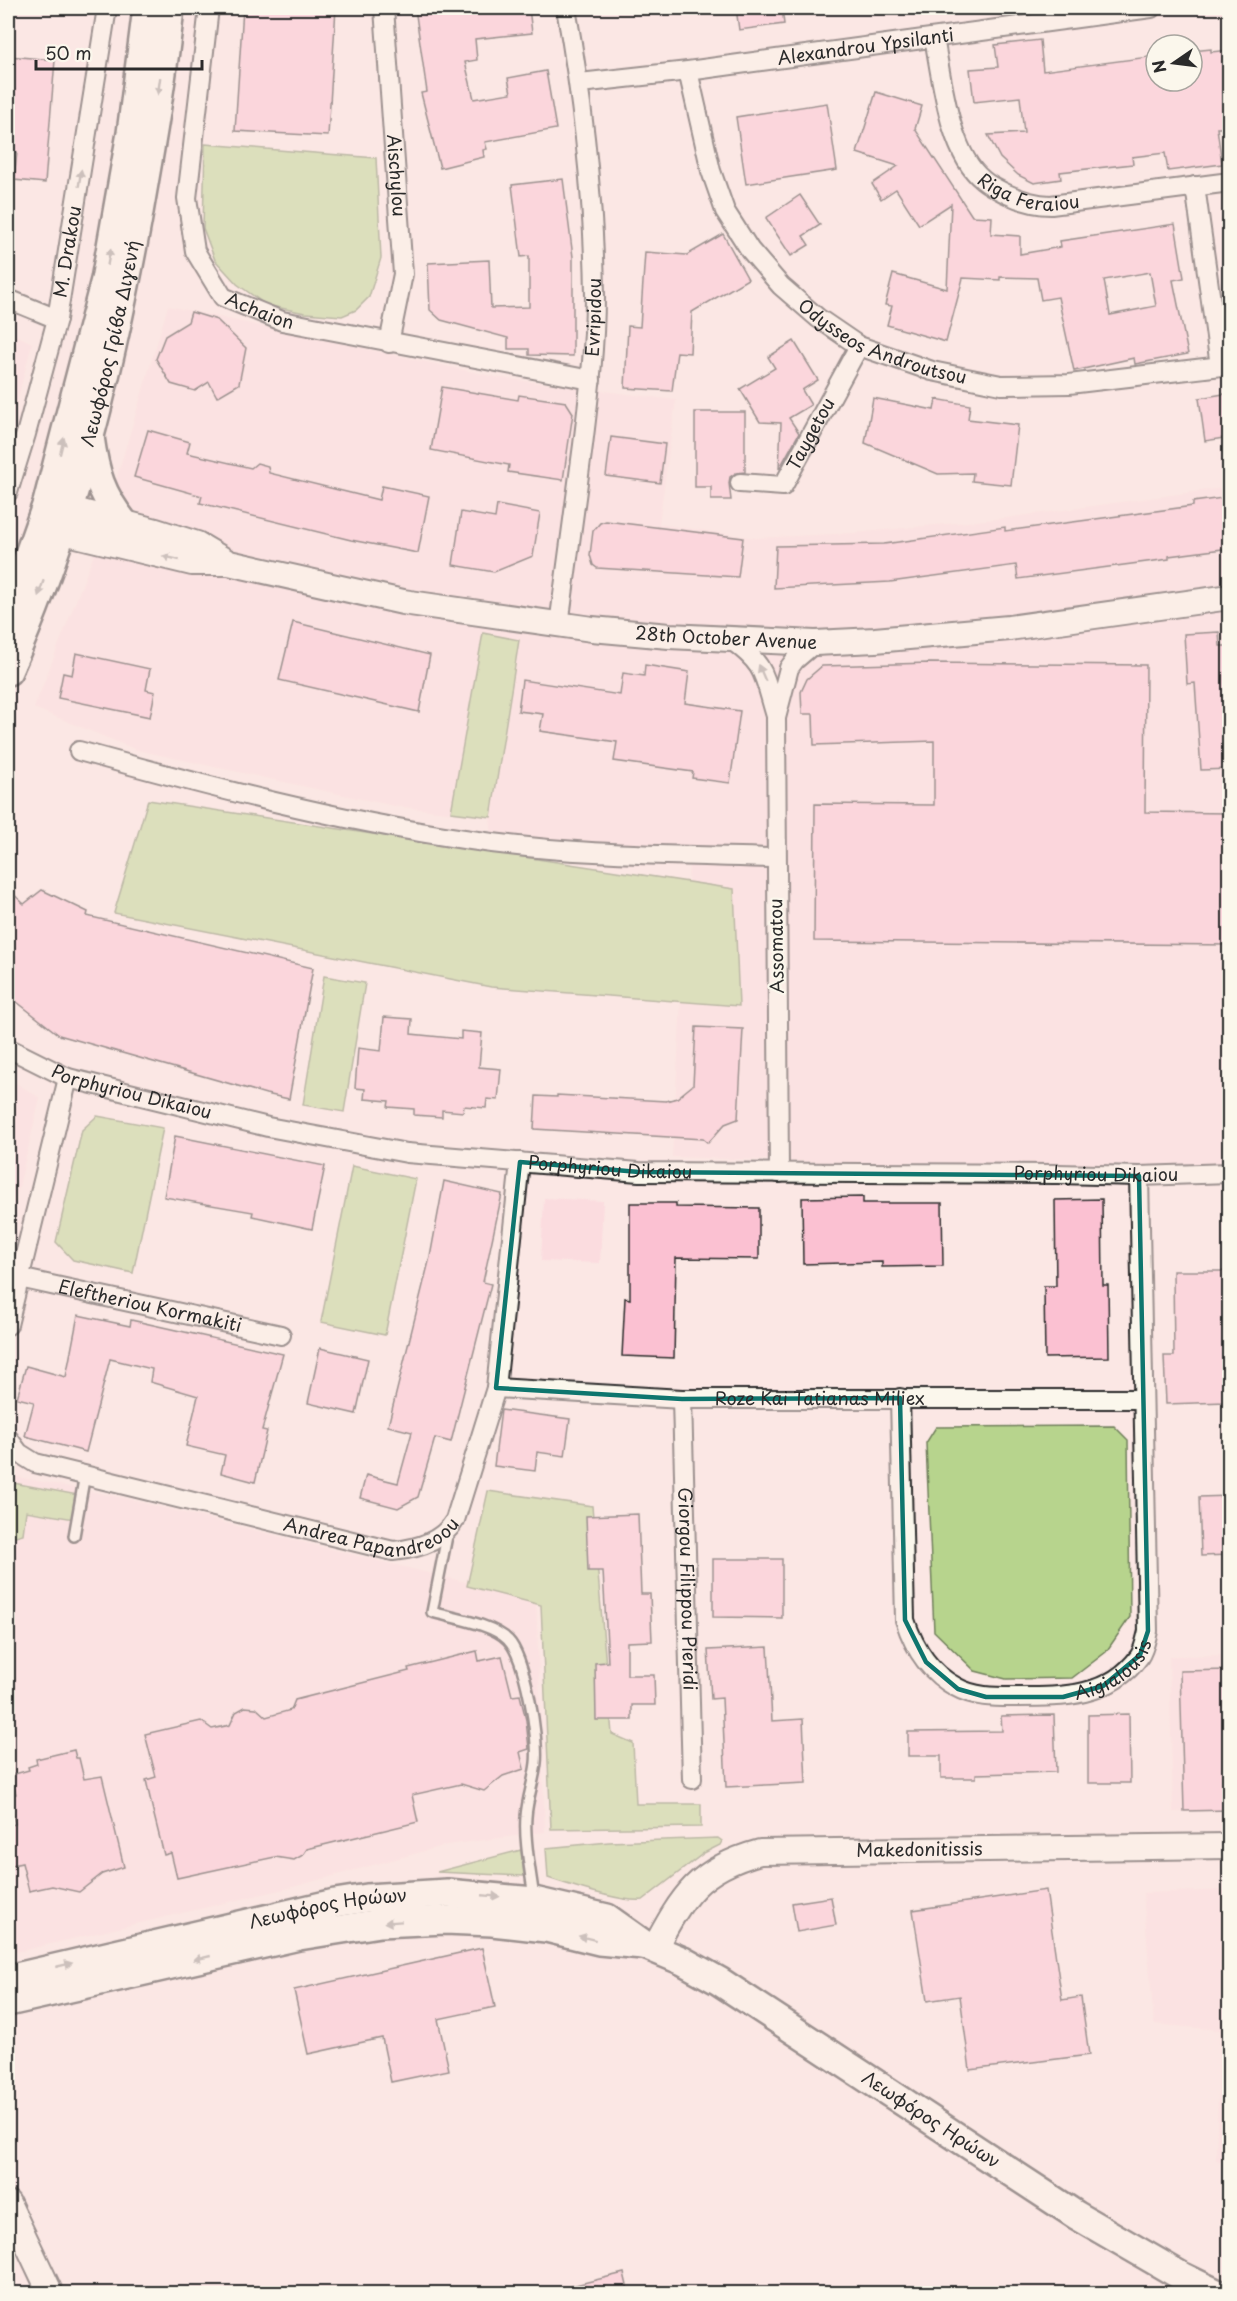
<svg xmlns="http://www.w3.org/2000/svg" width="1237" height="2301" font-family="'Playpen Sans',sans-serif">
	<rect width="100%" height="100%" fill="#fbe7e4"/>
	<filter id="ink" filterUnits="userSpaceOnUse"><feTurbulence type="fractalNoise" baseFrequency=".0167" numOctaves="2"/><feDisplacementMap in="SourceGraphic" scale="12" xChannelSelector="R" yChannelSelector="G"/><feConvolveMatrix kernelMatrix="1 2 1 2 8 2 1 2 1" color-interpolation-filters="sRGB"/></filter>
	<g filter="url(#ink)">
		<g fill="#fbdcdf">
			<polygon points="168,306 501,378 676,400 659,524 756,538 853,533 1006,518 1229,487 1229,1170 1140,1172 672,1157 689,865 629,864 493,849 490,817 394,806 137,750 34,708 93,557"/>
			<polygon points="8,331 32,343 8,437"/>
			<polygon points="8,1078 40,1098 8,1233"/>
			<polygon points="544,1198 603,1201 600,1263 541,1261"/>
			<polygon points="8,1475 120,1497 465,1582 536,1597 545,1832 447,1845 289,1888 8,1954"/>
			<polygon points="1229,1655 1229,1811 1173,1812 1169,1656"/>
			<polygon points="1229,1890 1230,1890 1229,2165 1216,2160 1220,2030 1154,2024 1143,1893"/>
		</g>
		<g fill="#b7d48d" stroke="#71805c" stroke-width="1.5">
			<polygon points="205,144 376,158 381,258 369,297 356,310 342,316 305,313 266,305 237,284 215,260 203,228"/>
			<polygon points="483,633 519,640 491,817 451,812"/>
			<polygon points="148,800 734,889 739,1006 491,987 114,913"/>
			<polygon points="324,976 365,983 344,1112 303,1105"/>
			<polygon points="97,1116 163,1128 133,1273 73,1260 56,1242 82,1130"/>
			<polygon points="352,1166 416,1179 385,1335 321,1322"/>
			<polygon points="1114,1426 1128,1440 1130,1617 1106,1652 1072,1678 1006,1679 975,1671 934,1631 926,1443 936,1427"/>
			<polygon points="8,1482 78,1495 74,1519 26,1511 23,1534 8,1538"/>
			<polygon points="488,1491 592,1506 612,1734 633,1743 636,1804 701,1804 701,1827 551,1829 541,1605 467,1586"/>
			<path d="M718,1838L722,1841L720,1845L704,1853L643,1900C623,1903 569,1885 548,1878L546,1848L609,1842Z"/>
			<polygon points="521,1850 524,1876 437,1872"/>
		</g>
		<g fill="#fbc1d2" stroke="#2b2b2b" stroke-width="1.5" fill-rule="evenodd">
			<polygon points="243,8 336,8 328,136 235,131"/>
			<polygon points="415,8 529,8 532,33 475,39 477,60 465,62 474,99 511,93 508,78 546,71 556,129 485,142 487,149 483,150 484,157 440,168 421,93 427,92"/>
			<polygon points="736,8 782,8 784,24 739,30"/>
			<polygon points="1040,40 1043,71 1156,56 1156,81 1192,81 1192,51 1211,49 1211,52 1230,50 1230,128 1217,128 1222,164 1168,171 1165,153 1132,157 1133,164 1060,172 1061,179 1034,183 1018,175 1000,158 988,135 1024,133 1020,97 974,102 970,69 998,67 995,45"/>
			<polygon points="8,56 55,60 45,183 14,180 17,152 8,152"/>
			<path d="M876,92L922,106L915,129L972,216L992,217L991,234L1020,236V254L1061,247L1060,241L1175,224L1184,278L1173,280L1188,354L1135,364L1134,358L1074,371L1058,297L1041,300L1037,278L1000,277V280L963,278L946,342L887,325L892,306L885,305L893,274L947,289L951,204L919,225L896,189L881,199L872,184L898,166L857,153ZM1150,272L1156,306L1110,315L1104,280Z"/>
			<polygon points="827,103 837,170 746,184 736,117"/>
			<polygon points="563,179 573,257 573,356 529,355 529,349 508,349 508,338 441,320 430,310 428,263 489,260 491,308 529,307 529,256 521,257 512,185"/>
			<polygon points="800,195 820,225 803,236 809,245 791,256 766,218"/>
			<polygon points="723,234 748,279 692,312 690,353 677,352 672,391 625,388 628,326 640,327 645,252 687,255"/>
			<polygon points="191,312 217,320 246,348 239,384 217,397 209,382 195,391 171,384 156,359 165,336 188,322"/>
			<polygon points="794,341 818,380 802,390 811,405 789,418 799,433 779,469 781,423 760,422 740,389 775,368 768,357"/>
			<polygon points="442,387 518,400 519,395 566,402 573,413 563,480 508,472 509,465 431,450"/>
			<polygon points="1230,393 1230,437 1205,441 1199,398"/>
			<polygon points="873,398 934,410 936,399 970,405 968,419 1018,425 1011,485 972,481 973,473 938,474 865,443"/>
			<polygon points="695,412 745,412 745,472 736,473 730,477 729,483 731,500 711,500 711,487 695,487"/>
			<polygon points="148,430 190,442 187,453 251,468 257,463 268,466 269,473 379,500 382,486 429,496 418,553 351,540 200,503 202,496 134,477"/>
			<polygon points="611,437 665,444 660,483 606,476"/>
			<polygon points="1230,497 1230,548 1169,556 1169,559 1018,579 1016,565 890,582 774,588 776,546 884,544 1005,527 1005,531 1193,506 1193,502"/>
			<polygon points="497,505 540,513 533,556 494,572 453,565 461,512 495,518"/>
			<polygon points="606,521 743,538 738,577 597,568 593,565 590,555 593,531 600,523"/>
			<polygon points="293,622 430,655 419,712 279,680"/>
			<polygon points="1219,632 1220,646 1230,646 1230,769 1201,770 1195,683 1187,684 1184,634"/>
			<polygon points="76,653 150,669 146,690 155,692 150,717 58,698 63,673 72,675"/>
			<polygon points="930,663 1146,665 1145,812 1230,813 1230,945 814,941 815,804 934,805 934,741 814,745 813,714 802,714 801,692 807,679 822,666"/>
			<polygon points="645,665 689,672 685,703 740,711 730,783 692,778 693,772 614,761 617,742 540,731 543,714 518,711 522,680 620,695 623,673 644,676"/>
			<polygon points="8,889 24,904 42,890 88,912 87,916 313,968 289,1099 266,1094 59,1035 8,995"/>
			<polygon points="384,1017 412,1019 411,1034 461,1039 461,1031 482,1033 479,1067 501,1069 498,1100 487,1099 486,1108 464,1106 463,1112 442,1110 442,1117 414,1115 414,1109 388,1107 389,1101 364,1099 365,1089 355,1088 358,1048 381,1051"/>
			<polygon points="696,1027 743,1029 738,1119 725,1124 708,1143 703,1139 534,1129 536,1096 557,1097 557,1095 666,1101 677,1098 693,1085"/>
			<polygon points="175,1136 325,1166 312,1229 252,1216 253,1212 164,1197"/>
			<polygon points="444,1181 502,1194 483,1282 491,1284 451,1442 435,1438 418,1497 398,1508 360,1498 366,1475 398,1483 412,1432 388,1426 430,1257"/>
			<polygon points="863,1197 863,1203 942,1203 943,1266 882,1267 882,1262 803,1264 802,1198"/>
			<polygon points="1102,1199 1103,1285 1108,1285 1109,1357 1045,1358 1044,1286 1056,1286 1055,1200"/>
			<polygon points="630,1203 676,1203 676,1207 759,1208 759,1259 676,1258 674,1358 622,1356 625,1298 630,1299"/>
			<polygon points="1173,1271 1226,1271 1227,1327 1223,1327 1226,1402 1166,1404 1164,1356 1174,1356"/>
			<polygon points="78,1315 130,1326 131,1320 283,1354 262,1430 267,1431 255,1482 221,1473 225,1455 186,1446 198,1396 150,1382 152,1369 110,1359 86,1452 25,1436 34,1402 17,1398 26,1366 66,1377"/>
			<polygon points="320,1348 368,1359 356,1414 308,1403"/>
			<polygon points="501,1410 570,1419 565,1456 537,1452 535,1471 494,1466"/>
			<polygon points="1230,1496 1230,1555 1201,1556 1199,1497"/>
			<polygon points="638,1514 641,1594 650,1594 652,1641 627,1642 627,1675 654,1675 655,1705 632,1705 632,1720 596,1720 595,1663 608,1662 603,1571 588,1571 586,1516"/>
			<polygon points="713,1559 782,1559 782,1618 713,1617"/>
			<polygon points="768,1647 772,1721 803,1719 806,1783 726,1787 722,1698 711,1699 708,1650"/>
			<polygon points="477,1651 479,1661 502,1656 512,1696 520,1695 526,1720 529,1749 520,1752 524,1769 503,1776 484,1791 461,1784 412,1795 418,1822 307,1849 303,1855 294,1860 275,1857 177,1878 171,1853 164,1855 152,1807 146,1780 156,1777 145,1734 201,1721 212,1729 230,1725 236,1712 245,1707 256,1708 266,1717 291,1710 295,1700 409,1671 408,1668"/>
			<polygon points="1230,1670 1230,1810 1184,1811 1180,1671"/>
			<polygon points="1129,1714 1130,1783 1088,1783 1088,1715"/>
			<polygon points="1054,1715 1056,1772 976,1774 976,1778 941,1778 941,1756 908,1756 908,1732 1002,1731 1001,1716"/>
			<polygon points="74,1750 76,1758 79,1758 84,1779 102,1776 124,1867 102,1874 79,1892 52,1886 29,1891 22,1863 8,1866 8,1826 15,1824 9,1796 16,1794 11,1775 29,1770 28,1767 37,1764 36,1759"/>
			<polygon points="1046,1890 1062,2000 1081,1997 1089,2055 970,2070 960,1996 927,2001 913,1910"/>
			<polygon points="831,1897 836,1925 797,1932 792,1903"/>
			<polygon points="482,1948 495,2007 438,2019 449,2070 391,2082 382,2038 308,2054 294,1990"/>
			<polygon points="624,2273 629,2294 568,2294 567,2287"/>
		</g>
		<g fill="none" stroke-linecap="round" stroke-linejoin="round">
			<g stroke="#2b2b2b" stroke-width="14">
				<g id="lane">
					<path d="M448,1531L432,1612C453,1618 493,1624 508,1640C525,1657 539,1738 536,1763C534,1781 527,1799 526,1817C524,1842 531,1873 534,1899"/>
					<polyline points="74,1536 85,1474"/>
				</g>
			</g>
			<g stroke="#2b2b2b" stroke-width="22">
				<g id="street">
					<path id="s1" d="M209,8L187,198L195,251L223,297L282,321L591,380"/>
					<path id="s2" d="M384,8L403,274L389,343"/>
					<path id="s3" d="M934,38C942,79 949,153 983,180C990,186 999,190 1007,194C1022,201 1035,205 1051,205L1230,182"/>
					<path id="s4" d="M688,71L711,171L725,211L750,250L781,286L818,318L859,346L932,371L1001,385L1069,384L1230,365"/>
					<path id="s5" d="M580,83L688,71L1151,8"/>
					<polyline points="1195,186 1220,366"/>
					<polyline points="8,299 57,319"/>
					<path id="s6" d="M740,483L783,486L859,346"/>
					<path id="s7" d="M8,492L26,434L57,319L107,8"/>
					<path id="s8" d="M559,625C567,565 575,505 583,445C589,396 595,346 595,296C594,199 583,103 566,8"/>
					<path d="M730,639C767,666 763,674 776,716"/>
					<path d="M79,751C206,786 334,820 464,839C567,855 672,855 776,858"/>
					<path id="s9" d="M8,1048L68,1078L268,1127L407,1153L639,1172L1058,1174L1139,1176L1230,1173"/>
					<polyline points="779,1173 776,718 789,668 795,660 815,643"/>
					<path id="s10" d="M19,1278L281,1335"/>
					<polyline points="8,1325 68,1078"/>
					<path id="s11" d="M496,1388L682,1399H1143"/>
					<path id="s12" d="M900,1398L905,1620C914,1648 930,1673 956,1687C975,1698 998,1697 1019,1697C1063,1697 1110,1697 1139,1657C1144,1650 1146,1639 1148,1631L1139,1176"/>
					<path id="s13" d="M682,1399L692,1779"/>
					<path id="s14" d="M8,1438L19,1453L35,1463L393,1551C417,1549 442,1542 455,1520L496,1388L520,1162"/>
				</g>
			</g>
			<g stroke="#2b2b2b" stroke-width="28">
				<g id="secondary">
					<polyline points="50,504 156,531 197,544 229,563"/>
					<path id="s15" d="M43,527L192,563H229L403,602L592,629L669,636L815,643L875,640L1009,628L1230,597"/>
					<path id="s16" d="M654,1949C683,1895 698,1869 760,1852L1230,1846"/>
					<polyline points="8,2203 51,2294"/>
				</g>
			</g>
			<g stroke="#2b2b2b" stroke-width="32">
				<g id="primary">
					<path d="M90,437C95,473 101,494 124,523"/>
					<polyline points="8,613 47,503 105,280 131,133 147,8"/>
					<path id="s17" d="M8,671C72,528 110,372 138,218C150,149 163,78 170,8"/>
					<path id="s18" d="M8,1979L335,1903L367,1898L447,1893L534,1901L607,1918L645,1945L683,1961L719,1981L1076,2215L1183,2277L1218,2294"/>
					<polyline points="8,2002 299,1936 380,1923 445,1920 492,1922 546,1928 599,1941 643,1945"/>
				</g>
			</g>
			<use href="#lane" stroke="#fbf7ec" stroke-width="9"/>
			<use href="#street" stroke="#fbf7ec" stroke-width="18"/>
			<use href="#secondary" stroke="#fbf7ec" stroke-width="24"/>
			<use href="#primary" stroke="#fbf7ec" stroke-width="27"/>
		</g>
		<defs><path id="oneway-solid" d="M-6-.8H1V-3.2L6.5 0L1 3.2V.8H-6Z" transform="scale(1.5)"/></defs>
		<g fill="#93918c">
			<use href="#oneway-solid" transform="translate(159 86) rotate(98)"/>
			<use href="#oneway-solid" transform="translate(80 178) rotate(-81)"/>
			<use href="#oneway-solid" transform="translate(109 257) rotate(-80)"/>
			<use href="#oneway-solid" transform="translate(62 446) rotate(-76)"/>
			<use href="#oneway-solid" transform="translate(171 558) rotate(-167)"/>
			<use href="#oneway-solid" transform="translate(41 588) rotate(109)"/>
			<use href="#oneway-solid" transform="translate(762 673) rotate(-113)"/>
			<use href="#oneway-solid" transform="translate(491 1896) rotate(5)"/>
			<use href="#oneway-solid" transform="translate(393 1922) rotate(176)"/>
			<use href="#oneway-solid" transform="translate(587 1938) rotate(-166)"/>
			<use href="#oneway-solid" transform="translate(202 1958) rotate(167)"/>
			<use href="#oneway-solid" transform="translate(64 1965) rotate(-13)"/>
		</g>
	</g>
	<path d="M0 0H1237V2301H0ZM520,1162L639,1172L1139,1176L1148,1631L1140,1655L1103,1686L1063,1697H986L958,1689L926,1662L905,1620L900,1398L682,1399L496,1388Z" fill="#fbe7e4" fill-opacity=".55" fill-rule="evenodd"/>
	<path fill="none" stroke="#0f766e" stroke-width="4.5" stroke-linejoin="round" d="M520,1162L639,1172L1139,1176L1148,1631L1140,1655L1103,1686L1063,1697H986L958,1689L926,1662L905,1620L900,1398L682,1399L496,1388Z"/>
	<g text-anchor="middle" stroke-width="4.5" stroke-linejoin="round" paint-order="stroke">
		<g font-size="18" fill="#2b2b2b" stroke="#fbf7ec">
			<text dy="6" stroke="none"><textPath href="#s5" startOffset="288">Alexandrou Ypsilanti</textPath></text>
			<text dy="6" stroke="none"><textPath href="#s2" startOffset="168">Aischylou</textPath></text>
			<text dy="6" stroke="none"><textPath href="#s3" startOffset="202">Riga Feraiou</textPath></text>
			<text dy="6" stroke="none"><textPath href="#s7" startOffset="248">M. Drakou</textPath></text>
			<text dy="6" stroke="none"><textPath href="#s1" startOffset="338">Achaion</textPath></text>
			<text dy="6" stroke="none"><textPath href="#s8" startOffset="310">Evripidou</textPath></text>
			<text dy="6" stroke="none"><textPath href="#s4" startOffset="357">Odysseos Androutsou</textPath></text>
			<text dy="6" stroke="none"><textPath href="#s17" startOffset="344">Λεωφόρος Γρίβα Διγενή</textPath></text>
			<text dy="6" stroke="none"><textPath href="#s6" startOffset="102">Taygetou</textPath></text>
			<text dy="6" stroke="none"><textPath href="#s15" startOffset="694">28th October Avenue</textPath></text>
			<text transform="translate(777 946) rotate(-91)" y="6">Assomatou</text>
			<text dy="6" stroke="none"><textPath href="#s9" startOffset="132">Porphyriou Dikaiou</textPath></text>
			<text dy="6" stroke="none"><textPath href="#s9" startOffset="618">Porphyriou Dikaiou</textPath></text>
			<text dy="6" stroke="none"><textPath href="#s9" startOffset="1104">Porphyriou Dikaiou</textPath></text>
			<text dy="6" stroke="none"><textPath href="#s10" startOffset="134">Eleftheriou Kormakiti</textPath></text>
			<text dy="6" stroke="none"><textPath href="#s11" startOffset="324">Roze Kai Tatianas Miliex</textPath></text>
			<text dy="6" stroke="none"><textPath href="#s14" startOffset="386">Andrea Papandreoou</textPath></text>
			<text dy="6" stroke="none"><textPath href="#s13" startOffset="190">Giorgou Filippou Pieridi</textPath></text>
			<text dy="6" stroke="none"><textPath href="#s12" startOffset="476">Aigialousis</textPath></text>
			<text dy="6" stroke="none"><textPath href="#s16" startOffset="309">Makedonitissis</textPath></text>
			<text dy="6" stroke="none"><textPath href="#s18" startOffset="328">Λεωφόρος Ηρώων</textPath></text>
			<text dy="6" stroke="none"><textPath href="#s18" startOffset="993">Λεωφόρος Ηρώων</textPath></text>
		</g>
	</g>
	<rect width="1237" height="2301" fill="none" stroke="#fbf7ec" stroke-width="30"/>
	<rect x="15" y="15" width="1207" height="2271" fill="none" stroke="#2b2b2b" stroke-width="2" filter="url(#ink)"/>
	<g transform="translate(1174 63) rotate(256)"><circle r="28" fill="#fbf7ec" stroke="#a8a59f" stroke-width="1.5"/>
	<path d="M0-4.5L10 22L0 15L-10 22Z" fill="#2b2b2b"/>
	<text y="-9" font-size="16" font-weight="bold" text-anchor="middle" fill="#2b2b2b">N</text>
	</g>
	<path d="M36 60v9h166v-9" fill="none" stroke="#2b2b2b" stroke-width="3"/>
	<text x="45" y="60" font-size="18" fill="#2b2b2b" stroke="#fbf7ec" stroke-width="4.5" paint-order="stroke">50 m</text>
</svg>
